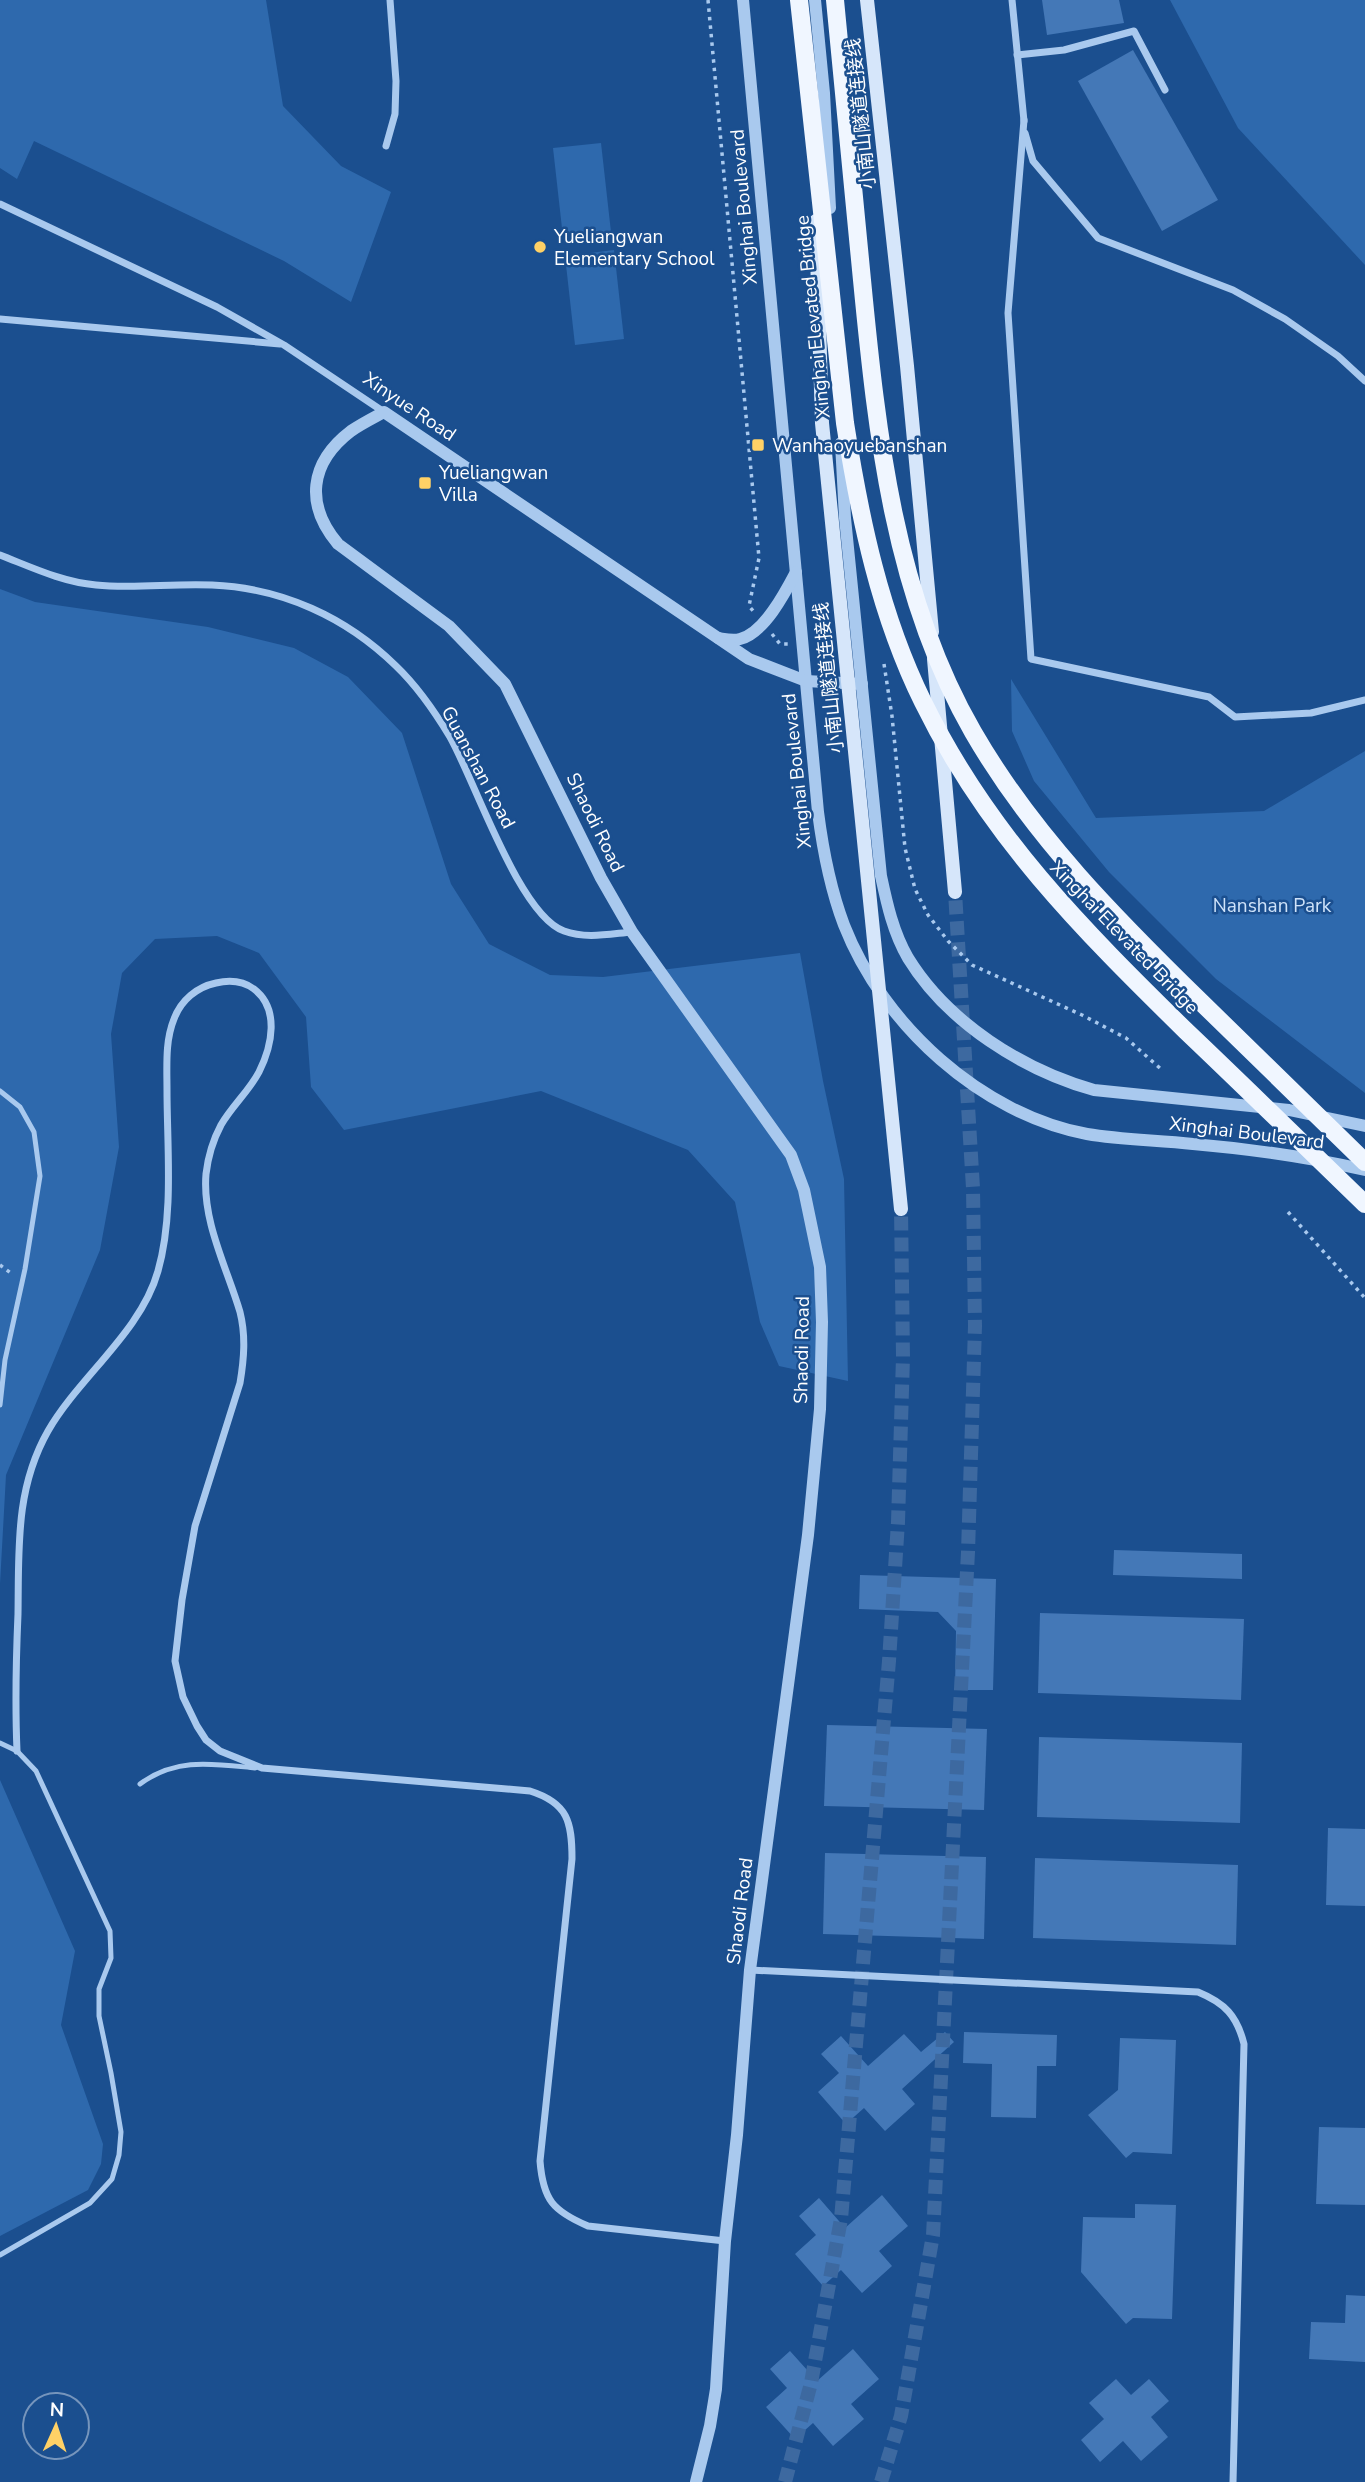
<svg xmlns="http://www.w3.org/2000/svg" width="1365" height="2482" font-family="'Nunito Sans','Noto Sans SC',sans-serif">
	<rect width="100%" height="100%" fill="#1b4f8f"/>
	<g fill="#2e69ad">
		<polygon points="0,0 266,0 283,106 341,166 391,192 351,302 284,261 34,141 17,179 0,168"/>
		<polygon points="1170,0 1365,0 1365,265 1238,128"/>
		<polygon points="601,143 611,232 563,237 553,148"/>
		<polygon points="614,250 624,339 575,345 565,256"/>
		<polygon points="0,589 35,602 208,627 294,648 348,677 402,733 451,884 489,944 550,975 603,977 800,953 823,1081 844,1179 848,1381 779,1366 760,1322 735,1202 688,1150 541,1091 344,1130 311,1087 306,1017 259,953 217,936 155,939 122,973 111,1034 119,1147 100,1250 6,1475 0,1584"/>
		<polygon points="1011,679 1096,818 1264,811 1365,751 1365,1093 1216,979 1109,872 1034,781 1012,731"/>
		<polygon points="0,1780 75,1951 61,2025 103,2144 101,2164 88,2190 0,2236"/>
	</g>
	<g fill="#4478b7">
		<polygon points="1042,0 1119,0 1124,23 1047,35"/>
		<polygon points="1133,50 1218,200 1162,231 1078,81"/>
		<polygon points="1114,1550 1242,1554 1242,1579 1113,1575"/>
		<polygon points="860,1575 996,1579 993,1690 955,1690 956,1631 938,1612 859,1609"/>
		<polygon points="1040,1613 1244,1619 1241,1700 1038,1693"/>
		<polygon points="827,1725 987,1729 984,1810 824,1806"/>
		<polygon points="1039,1737 1242,1743 1240,1823 1037,1817"/>
		<polygon points="1328,1828 1365,1829 1365,1906 1326,1905"/>
		<polygon points="825,1853 986,1857 984,1939 823,1934"/>
		<polygon points="1035,1858 1238,1865 1236,1945 1033,1938"/>
		<polygon points="945,2032 954,2042 902,2089 915,2104 885,2131 864,2108 846,2124 818,2092 839,2073 821,2054 841,2036 868,2066 904,2034 921,2052"/>
		<polygon points="964,2032 1057,2035 1056,2066 1037,2066 1036,2118 991,2117 992,2064 963,2063"/>
		<polygon points="1120,2038 1176,2040 1172,2154 1133,2152 1126,2158 1088,2115 1118,2090"/>
		<polygon points="1319,2127 1365,2128 1365,2205 1316,2204"/>
		<polygon points="882,2195 908,2226 879,2251 892,2266 862,2293 841,2270 823,2286 795,2254 816,2235 799,2216 819,2198 845,2228"/>
		<polygon points="1135,2204 1176,2205 1172,2319 1133,2318 1126,2324 1081,2272 1083,2217 1135,2218"/>
		<polygon points="1346,2295 1365,2296 1365,2362 1309,2359 1311,2322 1345,2323"/>
		<polygon points="853,2349 879,2379 851,2404 864,2419 833,2446 813,2423 795,2439 766,2407 787,2388 770,2369 790,2351 817,2381"/>
		<polygon points="1116,2379 1131,2395 1149,2379 1169,2401 1151,2417 1168,2437 1141,2461 1123,2441 1100,2462 1081,2440 1104,2419 1089,2403"/>
	</g>
	<g fill="none" stroke-linecap="round" stroke-linejoin="round">
		<g stroke="#3d69a0" stroke-width="14" stroke-dasharray="14 7" stroke-linecap="butt">
			<polyline points="785,2482 811,2383 841,2219 889,1661 898,1522 903,1357 901,1209"/>
			<polyline points="881,2482 901,2416 933,2235 968,1552 975,1326 973,1188 955,892"/>
		</g>
		<g stroke="#a9c9ee" stroke-width="3.5" stroke-dasharray="3.5 5" stroke-linecap="butt">
			<polyline points="708,0 759,558 749,606 754,612"/>
			<polyline points="772,634 780,644 788,644"/>
			<polyline points="884,664 892,716 905,848 915,889 928,915 948,941 972,965 1082,1015 1126,1038 1162,1070"/>
			<polyline points="1288,1212 1365,1298"/>
			<polyline points="0,1265 12,1274"/>
		</g>
		<g stroke="#a9c9ee" stroke-width="5">
			<polyline points="0,1091 20,1107 34,1132 40,1176 25,1269 5,1360 0,1405"/>
			<polyline points="0,1743 17,1751 36,1771 110,1931 111,1958 99,1989 99,2016 111,2073 121,2132 119,2155 112,2179 90,2203 0,2255"/>
			<path d="M140,1784C176,1757 214,1764 255,1768"/>
		</g>
		<g stroke="#a9c9ee" stroke-width="7">
			<polyline points="1012,0 1024,121"/>
			<polyline points="1017,55 1064,50 1134,31 1165,90"/>
			<polyline points="1024,120 1008,313 1031,659 1209,697 1235,717 1311,713 1365,700"/>
			<polyline points="1025,133 1033,161 1098,238 1233,290 1285,319 1338,356 1365,381"/>
			<polyline points="386,146 395,114 396,81 390,0"/>
			<polyline points="0,204 217,307 284,345 384,412"/>
			<polyline points="0,319 280,344"/>
			<path d="M0,555C31,567 62,582 96,585C134,589 173,583 212,585C282,588 346,617 396,666C418,687 435,712 450,737C475,781 519,915 564,931C586,939 609,934 632,932"/>
			<path d="M17,1751C15,1705 16,1660 18,1614C19,1549 15,1489 48,1431C79,1377 141,1332 158,1271C174,1215 167,1147 167,1090C167,1066 165,1041 174,1019C181,1000 197,987 216,983C229,980 243,981 254,989C280,1009 272,1046 259,1072C249,1091 232,1106 221,1125C213,1140 208,1157 206,1174C202,1221 227,1268 240,1312C246,1336 244,1359 240,1383L195,1526L182,1600L175,1661L183,1697L197,1726L206,1740L220,1751L262,1768L530,1791C568,1803 572,1822 572,1859L540,2161C543,2200 553,2211 588,2226L725,2241"/>
			<path d="M750,1970L1198,1992C1225,2003 1237,2016 1244,2044L1233,2482"/>
		</g>
		<g stroke="#a9c9ee" stroke-width="12">
			<path d="M743,0L818,812C823,851 830,888 844,925C883,1025 981,1114 1087,1134C1122,1140 1158,1140 1193,1144C1251,1149 1308,1157 1365,1170"/>
			<polyline points="815,0 824,93 830,208"/>
			<path d="M841,443L845,518L881,876C887,904 893,932 908,958C948,1023 1023,1070 1094,1090L1289,1110L1365,1126"/>
			<path d="M718,638C725,639 733,641 740,639C764,633 785,593 796,572"/>
			<path d="M696,2482L710,2426L716,2389L725,2241L737,2135L750,1970L808,1535L820,1409L822,1322L820,1267L804,1190L791,1155L632,932L601,878L505,684L449,626L338,544C305,505 309,463 351,431C361,424 373,418 384,412L749,659L806,681L862,684"/>
		</g>
		<g stroke="#d6e6fa" stroke-width="14">
			<polyline points="867,0 907,366 932,632"/>
			<polyline points="816,221 822,423 901,1209"/>
			<polyline points="934,659 955,892"/>
		</g>
		<g stroke="#f0f6ff" stroke-width="18">
			<path d="M799,0L845,423C860,519 880,615 923,702C988,835 1082,929 1186,1031C1246,1088 1305,1146 1365,1204"/>
			<path d="M835,0C844,93 853,187 862,280C877,435 894,595 973,732C1033,836 1117,920 1202,1003C1256,1056 1310,1109 1365,1162"/>
		</g>
	</g>
	<g fill="#ffd166" stroke="#1b4f8f" stroke-width="2.5">
		<circle cx="540" cy="247" r="7"/>
		<rect x="751" y="438" width="14" height="14" rx="3.5"/>
		<rect x="418" y="476" width="14" height="14" rx="3.5"/>
	</g>
	<g text-anchor="middle" stroke-width="5" stroke-linejoin="round" paint-order="stroke">
		<g font-size="19" fill="#fff" stroke="#1b4f8f">
			<text transform="translate(860 114) rotate(-96)" y="7">小南山隧道连接线</text>
			<text transform="translate(743 207) rotate(-95)" y="7">Xinghai Boulevard</text>
			<text transform="translate(812 317) rotate(-96)" y="7">Xinghai Elevated Bridge</text>
			<text transform="translate(410 406) rotate(34)" y="7">Xinyue Road</text>
			<text transform="translate(828 678) rotate(-96)" y="7">小南山隧道连接线</text>
			<text transform="translate(479 767) rotate(62)" y="7">Guanshan Road</text>
			<text transform="translate(796 771) rotate(-96)" y="7">Xinghai Boulevard</text>
			<text transform="translate(596 822) rotate(64)" y="7">Shaodi Road</text>
			<text transform="translate(1125 937) rotate(46)" y="7">Xinghai Elevated Bridge</text>
			<text transform="translate(1247 1132) rotate(7)" y="7">Xinghai Boulevard</text>
			<text transform="translate(801 1350) rotate(-89)" y="7">Shaodi Road</text>
			<text transform="translate(739 1911) rotate(-83)" y="7">Shaodi Road</text>
		</g>
		<g font-size="19" fill="#fff" stroke="#1b4f8f" text-anchor="start">
			<text x="554" y="243">Yueliangwan<tspan x="554" dy="22">Elementary School</tspan></text>
			<text x="772" y="452">Wanhaoyuebanshan</text>
			<text x="439" y="479">Yueliangwan<tspan x="439" dy="22">Villa</tspan></text>
		</g>
		<g font-size="19" fill="#cfe3fa" stroke="#1b4f8f">
			<text x="1272" y="912">Nanshan Park</text>
		</g>
	</g>
	<g transform="translate(56 2426) rotate(3)"><circle r="33" fill="#1b4f8f" stroke="#7695bc" stroke-width="2"/>
	<path d="M0-5L12 26L0 18L-12 26Z" fill="#ffd166"/>
	<text y="-10" font-size="19" font-weight="bold" text-anchor="middle" fill="#ffffff">N</text>
	</g>
</svg>
